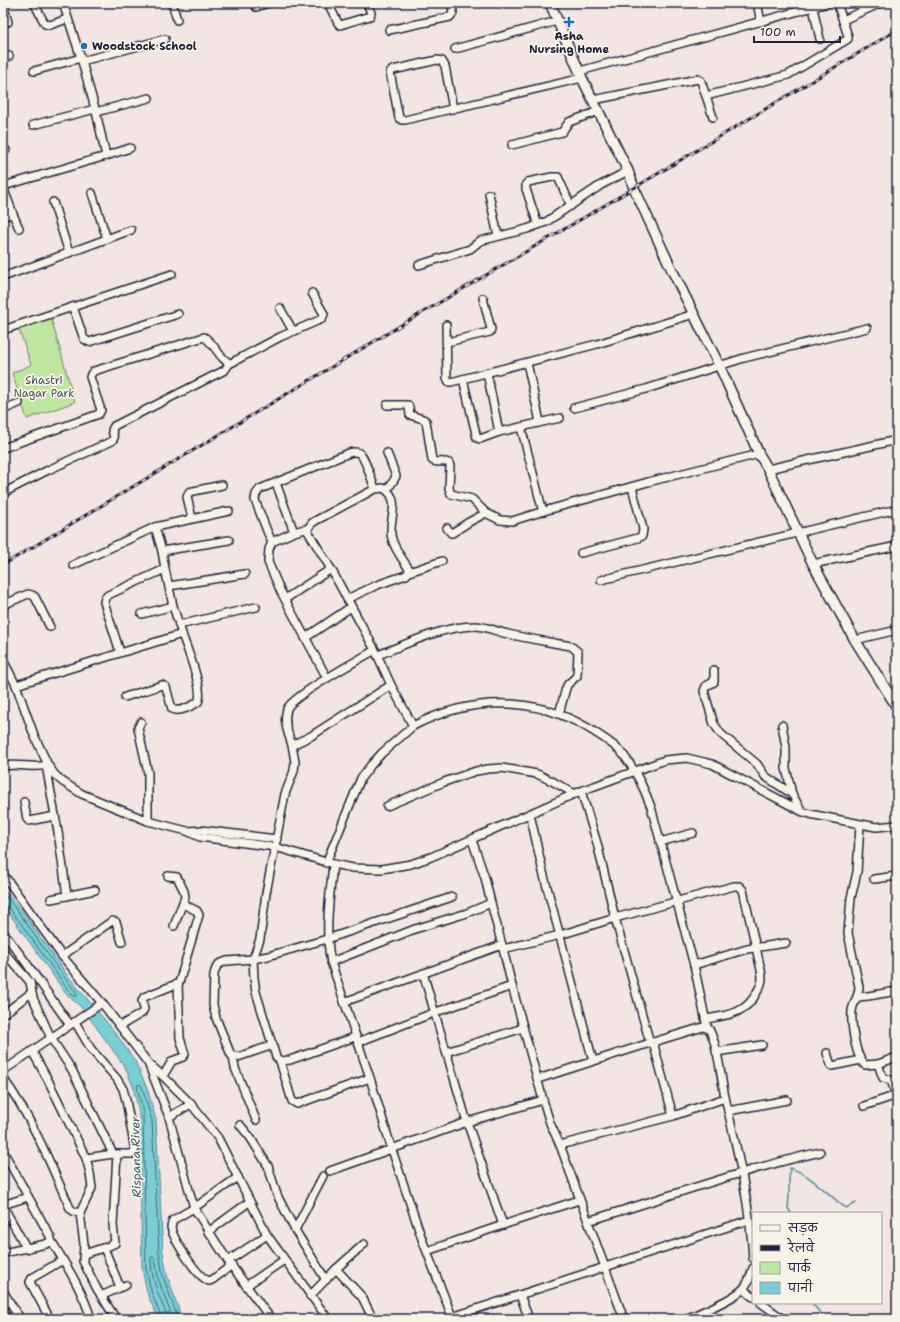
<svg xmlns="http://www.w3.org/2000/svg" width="900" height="1322" font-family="'Shantell Sans','Playpen Sans Deva',sans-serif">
	<rect width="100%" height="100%" fill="#f2e5e3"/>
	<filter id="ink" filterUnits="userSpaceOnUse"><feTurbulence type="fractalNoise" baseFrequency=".025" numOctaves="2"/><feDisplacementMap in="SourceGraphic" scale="8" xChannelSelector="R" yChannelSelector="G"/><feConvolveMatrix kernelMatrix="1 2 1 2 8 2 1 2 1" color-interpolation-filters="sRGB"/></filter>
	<g filter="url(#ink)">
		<polygon fill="#bfe5a0" stroke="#70846e" points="51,318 75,402 27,419 12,373 31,365 19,329"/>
		<polygon fill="#7ccdd3" stroke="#588996" points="3,888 21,910 68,976 114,1031 135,1061 147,1088 156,1120 163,1253 167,1275 182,1319 159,1319 148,1296 142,1269 139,1113 133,1086 125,1067 91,1020 81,1007 66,994 14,920 3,907"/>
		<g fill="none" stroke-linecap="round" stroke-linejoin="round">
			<g stroke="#466678" stroke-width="1">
				<path d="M3,893C30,925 50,961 77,993V996H74L69,991L17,918L7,906L3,905"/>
				<path d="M153,1257L155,1258L158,1278L170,1311L168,1314L166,1313C158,1295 151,1278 151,1258Z"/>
				<polyline points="162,1319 152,1294 146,1269 143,1113 137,1086 139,1084 141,1085 143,1090 152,1121 159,1253 163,1276 178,1319"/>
			</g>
			<g stroke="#588996" stroke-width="1.5">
				<path d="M791,1213L788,1208C790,1195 788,1182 790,1168C812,1175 828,1195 846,1208L856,1203"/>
				<polyline points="812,1303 825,1319 834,1319"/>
			</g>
			<g stroke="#22223b" stroke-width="10">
				<g id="street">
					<polyline points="34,3 45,24 50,25 67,19"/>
					<polyline points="172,3 177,20"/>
					<polyline points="328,3 338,23 340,25 370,16 371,13 367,3"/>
					<polyline points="757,3 761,22"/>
					<polyline points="3,4 8,22"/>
					<polyline points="256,7 268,3"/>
					<polyline points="813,8 820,39"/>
					<polyline points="843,20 881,3"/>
					<polyline points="389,30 450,17 453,13 452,3"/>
					<polyline points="455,49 557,21"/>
					<polyline points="3,59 9,56"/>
					<polyline points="82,61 165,39"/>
					<polyline points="34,71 81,58"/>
					<polyline points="580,71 828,3"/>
					<polyline points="706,96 788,75 848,39 848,36 837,3"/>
					<polyline points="593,100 698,79 701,81 713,117"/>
					<polyline points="453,109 445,66 442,61 437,60 393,70 390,72 399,118 402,120 405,120 582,78"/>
					<polyline points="96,112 149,98"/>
					<polyline points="33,125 95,109"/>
					<polyline points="512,145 562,132 569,122 599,111"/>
					<polyline points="3,151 6,150"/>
					<polyline points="106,156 130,148"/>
					<polyline points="92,193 107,239"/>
					<polyline points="489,194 498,236"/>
					<polyline points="53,202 69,253"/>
					<polyline points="12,212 19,228"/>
					<polyline points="3,217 10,214 12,211 4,190 7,185 106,156 96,112 81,58 63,3"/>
					<polyline points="538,225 526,189 526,184 528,182 552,177 558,177 571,206"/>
					<polyline points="419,265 470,249 480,241 527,229 546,222 601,185 628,171"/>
					<polyline points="3,277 131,230"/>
					<polyline points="73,307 84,339 89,342 178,314"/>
					<polyline points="280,308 293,331"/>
					<polyline points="446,325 447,378 449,382 451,382 597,344 694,314"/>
					<polyline points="3,330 172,274"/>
					<polyline points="447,342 490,332 491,329 483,298"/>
					<polyline points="527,363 540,422"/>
					<polyline points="487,373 499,432"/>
					<polyline points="463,379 477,438 480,439 499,432 560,418"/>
					<path d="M387,405H408L409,407L410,415L423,419L426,421L432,460C436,464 443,460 449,463L450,466L449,488L451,494L472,499L486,513L500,520L512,521L544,511"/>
					<polyline points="574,408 646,389 744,358 867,328"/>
					<polyline points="3,410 19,403"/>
					<polyline points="521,427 542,508 544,511 648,482 759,454"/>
					<path d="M3,448L99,414L101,410L90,377L91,374L94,371L204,337C214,342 221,362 231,363L280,337L322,319L324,314L312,293"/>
					<polyline points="768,469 897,440"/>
					<polyline points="276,483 294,532"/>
					<polyline points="387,490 394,480 396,476 387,453"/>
					<polyline points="3,493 48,470 112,441 114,438 112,430 114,426 225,370 229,364"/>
					<polyline points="192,518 187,497 189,492 222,485"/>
					<polyline points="155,527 229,511"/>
					<polyline points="447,528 451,533 452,533 469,522 486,513"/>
					<path d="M307,530L312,523L315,521L375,489L383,488C404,499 386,523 392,539C395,550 403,560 409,569V572L406,575L377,585L347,599"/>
					<path d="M272,542L267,531L255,500L256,494L260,489L349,453C352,452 355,451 359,453C365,457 372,481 375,489"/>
					<polyline points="162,551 229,540"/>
					<polyline points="581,553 638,538 642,536 643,529 632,487"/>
					<polyline points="813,564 897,546"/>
					<polyline points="73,565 155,527 162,551 165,569"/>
					<polyline points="409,572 442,561"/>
					<polyline points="601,580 897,509"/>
					<polyline points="169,586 245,574"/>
					<polyline points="285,599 331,569"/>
					<polyline points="3,605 28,594 32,595 35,597 50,627"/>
					<polyline points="142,614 173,606"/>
					<polyline points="179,625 256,607"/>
					<polyline points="305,638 351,607"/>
					<polyline points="855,640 897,630"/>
					<path d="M375,650C360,659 292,696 287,709C283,722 288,733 292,745L311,736L391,685"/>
					<polyline points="120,652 104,602 105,598 108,595 165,569 173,606 182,634"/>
					<path d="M378,655C407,644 443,626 475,626C486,626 497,632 508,634C529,639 550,642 571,646L578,652L577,676L568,684L566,688L559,714"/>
					<polyline points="3,660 16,685 34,735 48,765 55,775 63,782 82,794 148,821 187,831 200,837 275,847 333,864 353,868 381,869 411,864 431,857 581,791 665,760 687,758 712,764 803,812 810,814 876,827 897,825"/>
					<polyline points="714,670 714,682 706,686 704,691 714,724 721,734 757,764 765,776 792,794"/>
					<path d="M16,685L182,634C186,647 205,691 198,702C192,706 179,713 172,709L166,687L162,685L125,697"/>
					<polyline points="141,722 138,728 148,773 148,821"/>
					<polyline points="782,725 786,747 786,768 792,794 801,810"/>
					<path d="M413,726C469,697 532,695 588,728C599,735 613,743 622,753C635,769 644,788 651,807L694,965L707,1027"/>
					<polyline points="292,745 295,762 294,771 285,794 266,893 260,939 253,959 254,978 256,992 276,1057 280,1061 290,1060 355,1037"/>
					<polyline points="46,765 58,832 67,896"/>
					<path d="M3,766C20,763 32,769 48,765"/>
					<path d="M581,791L597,843L615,918L734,886H739L743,890L761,970C763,979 762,984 757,992C746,1014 728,1015 706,1019"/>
					<polyline points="24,802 27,819 29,821 55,816"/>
					<polyline points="387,806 444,782 476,771 488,769 502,768 537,774 552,781 575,794"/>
					<polyline points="530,814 543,872 593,1061"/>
					<path d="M860,825L857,872L851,898L848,933L859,987C859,996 853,1003 852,1011C851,1023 855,1057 865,1065L878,1064L897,1057"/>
					<polyline points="189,831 201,830 277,839"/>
					<polyline points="660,842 693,833"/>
					<polyline points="326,863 361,778 371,765 382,753 413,726 391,685 375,650 331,569 307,530 305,529 294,532 272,542 269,549 268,562 281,592 327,678"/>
					<polyline points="3,874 62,956 102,1003 148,1063 169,1117 194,1208 228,1261 271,1319"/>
					<polyline points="168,876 177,877 184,891 185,897 174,926"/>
					<polyline points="874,879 897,876"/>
					<polyline points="51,899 95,890"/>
					<path d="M491,903L503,949L560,935L615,918L650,1043L703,1027L709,1029C719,1049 720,1074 725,1097C737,1150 750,1203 753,1258"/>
					<polyline points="3,932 22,957 70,1025"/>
					<polyline points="3,951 30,982 33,998 51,1038 72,1070 113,1154"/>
					<polyline points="62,956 112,921 116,922 122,942"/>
					<path d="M331,962C324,930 330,896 333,864"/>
					<polyline points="694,965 747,949 786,943"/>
					<polyline points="423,973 467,1122 503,1225"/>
					<polyline points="512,986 543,1100 550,1123 560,1145 624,1319"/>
					<polyline points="858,997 868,996 897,991"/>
					<polyline points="344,1002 502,945"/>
					<polyline points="102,1003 32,1051 48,1080 86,1158 90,1173 92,1188 80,1213 84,1244 83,1261 97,1289 116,1319"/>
					<polyline points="3,1012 6,1012 31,993"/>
					<polyline points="75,1022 91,1049 117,1079 123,1089 126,1100 135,1150 132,1154 113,1154 86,1158"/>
					<polyline points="120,1026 142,1013 144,1009 142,1001 144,997 179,983 199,915 197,911 183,904"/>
					<polyline points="358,1042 436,1012 512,986 503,949"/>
					<polyline points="653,1042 673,1116"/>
					<polyline points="273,1045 238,1057 231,1055 216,1018 213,1005 214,974 216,968 219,964 227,961 253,959 268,956 327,939 452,897"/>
					<polyline points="446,1052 523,1028"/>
					<polyline points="716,1052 762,1045"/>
					<polyline points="827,1053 831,1065 832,1066 861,1060"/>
					<polyline points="233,1057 235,1068 256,1120"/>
					<polyline points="280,1061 292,1101 297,1104 370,1078"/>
					<polyline points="149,1064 164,1077 191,1104 218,1138 267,1235 328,1319"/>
					<polyline points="878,1064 883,1078 891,1080 896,1096"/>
					<polyline points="3,1071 32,1051"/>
					<polyline points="163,1076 172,1061 183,1057 185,1054 180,1038 178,984"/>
					<path d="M3,1078C32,1118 50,1163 70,1208L73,1211L80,1213"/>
					<polyline points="538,1079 650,1043"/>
					<polyline points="864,1106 897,1095"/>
					<polyline points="728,1111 787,1100"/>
					<polyline points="169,1117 191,1104"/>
					<polyline points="240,1125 250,1137 268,1166 277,1195 295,1230 326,1280"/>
					<polyline points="560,1145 673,1116 725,1098"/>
					<polyline points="3,1151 51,1238 50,1242 46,1244 3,1253"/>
					<polyline points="330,1171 467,1122 543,1100"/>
					<polyline points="3,1205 28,1197"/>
					<polyline points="3,1206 27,1249"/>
					<path d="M588,1221C665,1198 741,1170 820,1152"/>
					<polyline points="295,1230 323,1176"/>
					<polyline points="208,1232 249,1202"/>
					<path d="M51,1240C66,1265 83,1291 91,1319"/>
					<polyline points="104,1248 120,1287"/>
					<polyline points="427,1251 503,1225 579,1200"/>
					<polyline points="84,1254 109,1246 115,1243 113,1225 117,1154"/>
					<polyline points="228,1261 267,1235"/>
					<path d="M232,1265L212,1280L209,1281C197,1277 173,1239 171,1227L173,1220L194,1208L238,1177"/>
					<polyline points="336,1269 362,1297 373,1319"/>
					<polyline points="246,1286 284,1260"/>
					<polyline points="743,1289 753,1297"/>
					<polyline points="3,1291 20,1319"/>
					<polyline points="520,1295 529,1319"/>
					<polyline points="101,1296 126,1285"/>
					<polyline points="310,1296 336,1269 364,1244"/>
					<polyline points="761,1303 783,1319"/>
					<polyline points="452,1317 749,1220"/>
					<polyline points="5,1319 18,1315"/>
					<polyline points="50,1319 30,1282 32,1278 63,1260"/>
					<polyline points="453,1319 422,1239 392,1150 370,1078 331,962 415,929 467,913 491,903 485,878 472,840"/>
					<path d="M685,1319C700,1313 733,1300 744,1288C749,1282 751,1275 753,1268"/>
				</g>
			</g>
			<g stroke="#22223b" stroke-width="12">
				<polyline id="secondary" points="550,3 582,78 628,171 634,188 672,270 719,365 759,454 768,469 813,564 855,640 897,707"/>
			</g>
			<use href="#street" stroke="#f7f3e8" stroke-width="7"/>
			<use href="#secondary" stroke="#f7f3e8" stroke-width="9"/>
			<g stroke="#22223b" stroke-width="3">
				<polyline id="rail" points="3,565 398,327 634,188 897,30"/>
			</g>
			<use href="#rail" stroke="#f7f3e8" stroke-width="1.5" stroke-dasharray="4.5" stroke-linecap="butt"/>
		</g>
	</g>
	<g fill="#1f6fb2" stroke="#f7f3e8" stroke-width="1.5">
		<path d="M567 16h4v4h4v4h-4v4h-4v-4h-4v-4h4z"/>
		<circle cx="84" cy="46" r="4"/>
	</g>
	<g text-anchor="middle" stroke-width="3.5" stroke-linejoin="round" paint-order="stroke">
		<g font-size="11" font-weight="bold" fill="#22223b" stroke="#f7f3e8">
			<text x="569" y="40">Asha<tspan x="569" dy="13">Nursing Home</tspan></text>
			<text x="92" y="50" text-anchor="start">Woodstock School</text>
		</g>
		<g font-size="11" fill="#495354" stroke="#f7f3e8">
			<text x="44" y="384">Shastri<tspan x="44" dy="13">Nagar Park</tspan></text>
		</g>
		<g font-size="12" font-style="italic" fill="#3d5569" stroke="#f7f3e8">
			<text transform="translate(136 1157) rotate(-91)" y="4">Rispana River</text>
		</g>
	</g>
	<rect width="900" height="1322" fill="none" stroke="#f7f3e8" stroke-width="16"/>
	<rect x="8" y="8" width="884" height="1306" fill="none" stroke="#22223b" stroke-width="1.5" filter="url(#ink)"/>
	<rect x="752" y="1212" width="130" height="92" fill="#f7f3e8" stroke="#a29fa3"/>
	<rect x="760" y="1225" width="20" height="6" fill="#f7f3e8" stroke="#a29fa3"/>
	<text x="788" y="1232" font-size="12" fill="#22223b">सड़क</text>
	<rect x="760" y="1245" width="20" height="6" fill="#22223b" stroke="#a29fa3"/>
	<text x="788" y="1252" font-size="12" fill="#22223b">रेलवे</text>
	<rect x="760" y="1262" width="20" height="12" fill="#bfe5a0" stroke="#a29fa3"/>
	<text x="788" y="1272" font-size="12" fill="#22223b">पार्क</text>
	<rect x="760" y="1282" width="20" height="12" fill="#7ccdd3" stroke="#a29fa3"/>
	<text x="788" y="1292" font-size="12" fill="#22223b">पानी</text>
	<path d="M754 36v6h86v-6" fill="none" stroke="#22223b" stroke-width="2"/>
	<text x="760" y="36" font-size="12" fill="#22223b" stroke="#f7f3e8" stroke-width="3" paint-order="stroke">100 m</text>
</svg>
